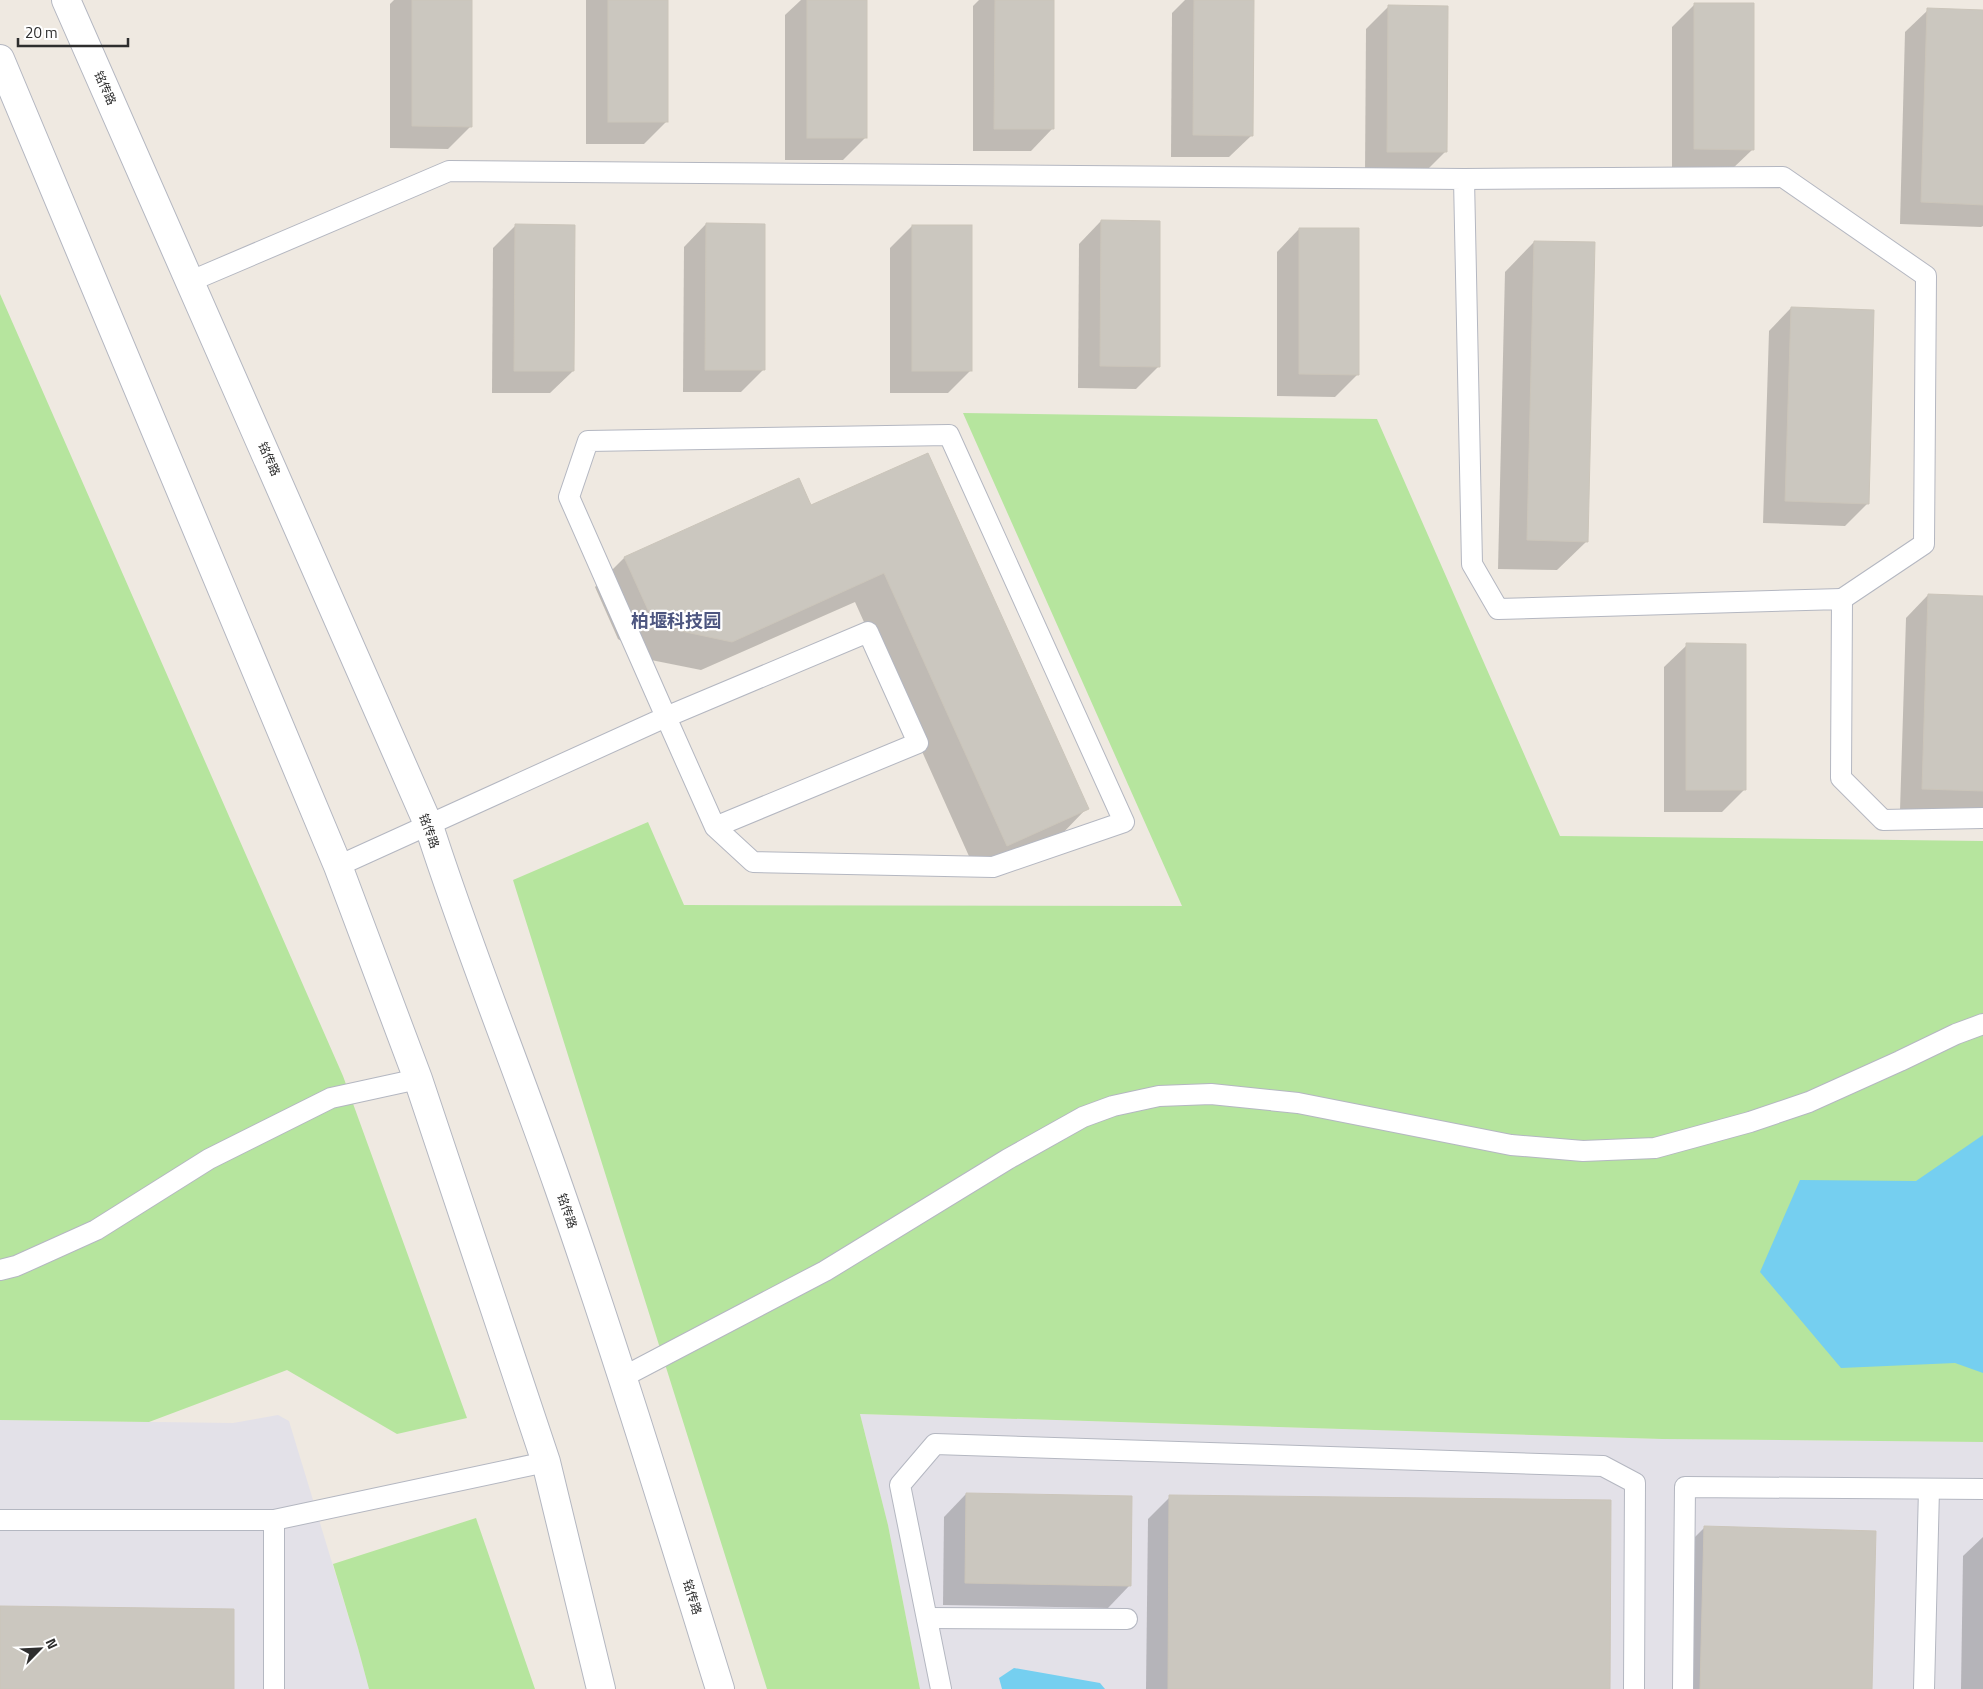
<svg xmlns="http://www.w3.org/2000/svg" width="1983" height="1689" font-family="'Titillium Web','Noto Sans SC',sans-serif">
	<rect width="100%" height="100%" fill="#efe9e1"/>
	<g fill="#e3e1e8">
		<polygon points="860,1414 1662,1439 1983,1442 1983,1689 920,1689 888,1525"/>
		<polygon points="278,1415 289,1421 358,1648 369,1689 0,1689 0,1420 233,1423"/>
	</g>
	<g fill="#b6e59e">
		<polygon points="0,294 343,1076 467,1418 397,1434 287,1370 149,1422 0,1420"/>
		<polygon points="963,413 1377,419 1560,836 1983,841 1983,1442 1662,1439 860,1414 888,1525 920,1689 767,1689 513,880 648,822 684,905 1182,906"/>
		<polygon points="476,1518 535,1689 369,1689 358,1648 333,1564"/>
	</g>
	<g fill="#75cff0">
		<polygon points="1983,1135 1983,1373 1955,1363 1841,1368 1760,1272 1800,1180 1916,1181"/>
		<polygon points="1014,1668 1100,1683 1105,1689 1002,1689 999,1678"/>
	</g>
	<g fill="#0003">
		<polygon points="394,0 470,0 471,126 448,149 390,148 390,4"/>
		<polygon points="586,0 667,0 666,122 644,144 586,144"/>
		<polygon points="801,0 865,0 865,138 843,160 785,160 785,15"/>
		<polygon points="979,0 1053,0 1053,128 1031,151 973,151 973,6"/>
		<polygon points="1185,0 1252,0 1252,135 1229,157 1171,157 1172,13"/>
		<polygon points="1695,4 1753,149 1730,171 1672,171 1672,27"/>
		<polygon points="1388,7 1446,151 1423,174 1365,174 1366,29"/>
		<polygon points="1928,10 1983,11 1983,226 1981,227 1900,224 1905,32"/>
		<polygon points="1101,221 1159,366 1136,389 1078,388 1079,244"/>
		<polygon points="706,224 764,369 741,392 683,392 684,247"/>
		<polygon points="515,226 573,371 550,393 492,393 493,248"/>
		<polygon points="912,226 970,371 948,393 890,393 890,248"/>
		<polygon points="1299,229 1358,374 1335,397 1277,396 1277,252"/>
		<polygon points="1534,242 1587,541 1557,570 1498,569 1505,272"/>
		<polygon points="1791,308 1867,504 1845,526 1763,523 1769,331"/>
		<polygon points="928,454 1087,808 1058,838 977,874 855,602 701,670 651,660 618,639 595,587 624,558 799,479 811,507"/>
		<polygon points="1928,595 1983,597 1983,813 1900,811 1906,618"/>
		<polygon points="1687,645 1745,789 1722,812 1664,812 1664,667"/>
		<polygon points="966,1494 1130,1585 1108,1608 943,1605 944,1517"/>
		<polygon points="1170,1497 1608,1689 1146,1689 1148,1519"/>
		<polygon points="1704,1528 1871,1689 1679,1689 1682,1550"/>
		<polygon points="1983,1537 1983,1689 1961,1689 1963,1556"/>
	</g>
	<g fill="#cbc7bf" stroke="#cbc5ba">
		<polygon points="412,0 472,0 472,127 412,126"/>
		<rect x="608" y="0" width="60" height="122"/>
		<rect x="807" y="0" width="60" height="138"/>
		<polygon points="995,0 1054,0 1054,129 994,129"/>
		<polygon points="1194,0 1254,0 1253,136 1193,135"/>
		<polygon points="1694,3 1754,3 1754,150 1694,149"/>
		<polygon points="1388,5 1448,6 1447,152 1387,152"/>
		<polygon points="1927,8 1983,10 1983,205 1921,202"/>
		<polygon points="1101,220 1160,221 1160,367 1100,366"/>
		<polygon points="706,223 765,224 765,370 705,370"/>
		<polygon points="515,224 575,225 574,371 514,371"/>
		<rect x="912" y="225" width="60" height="146"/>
		<polygon points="1299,228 1359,228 1359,375 1299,374"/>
		<polygon points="1534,241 1595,242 1588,542 1527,540"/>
		<polygon points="1791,307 1874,310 1869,504 1785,501"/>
		<polygon points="928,453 1089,809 1007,846 884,573 732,642 681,631 648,610 624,557 799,478 811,505"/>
		<polygon points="1928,594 1983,596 1983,791 1922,789"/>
		<polygon points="1686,643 1746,644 1746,790 1686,790"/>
		<polygon points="966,1493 1132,1496 1131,1586 965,1583"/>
		<polygon points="1169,1495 1611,1500 1610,1689 1168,1689"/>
		<polygon points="1704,1526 1876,1531 1872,1689 1700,1689"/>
		<polygon points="0,1606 234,1609 234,1689 0,1689"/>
	</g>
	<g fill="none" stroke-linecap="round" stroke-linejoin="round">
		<g stroke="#b4b7c1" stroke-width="22">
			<g id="lane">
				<polyline points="1464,179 1783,177 1926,276 1924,544 1842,599"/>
				<polyline points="191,281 449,171 1464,179 1472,564 1498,609 1842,599 1841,778 1883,820 1983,818"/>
				<polyline points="338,866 666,717 569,497 588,441 949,435 1124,822 993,867 753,862 715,827 666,717 868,632 918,743 715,827"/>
				<polyline points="0,1270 16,1266 96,1230 209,1159 331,1098 418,1079"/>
				<polyline points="623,1377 825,1271 1008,1159 1083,1117 1113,1106 1159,1096 1211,1094 1298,1103 1511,1145 1583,1151 1655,1148 1750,1122 1809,1102 1900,1061 1956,1034 1983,1024"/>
				<polyline points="0,1520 274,1520 546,1462"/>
				<polyline points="274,1520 274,1689"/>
				<polyline points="927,1618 1127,1619"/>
				<polyline points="941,1689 900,1485 935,1444 1603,1466 1635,1483 1634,1689"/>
				<polyline points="1683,1689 1685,1487 1983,1489"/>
				<polyline points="1924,1689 1929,1489"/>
			</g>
		</g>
		<g stroke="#b4b7c1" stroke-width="30">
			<g id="secondary">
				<path d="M66,0L429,826C468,948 517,1067 559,1188C617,1354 668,1521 720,1689"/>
				<polyline points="0,59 338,866 418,1079 546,1462 601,1689"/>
			</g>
		</g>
		<use href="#lane" stroke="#fff" stroke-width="20"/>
		<use href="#secondary" stroke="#fff" stroke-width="28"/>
	</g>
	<g text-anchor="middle" stroke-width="4.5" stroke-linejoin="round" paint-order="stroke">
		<g font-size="12" fill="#2e2e2e" stroke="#fff">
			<text transform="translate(105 88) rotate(66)" y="4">铭传路</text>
			<text transform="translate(269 459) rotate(66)" y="4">铭传路</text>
			<text transform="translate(429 831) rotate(70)" y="4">铭传路</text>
			<text transform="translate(567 1211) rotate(71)" y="4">铭传路</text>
			<text transform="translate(692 1597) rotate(73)" y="4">铭传路</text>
		</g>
		<g font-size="18" font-weight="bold" fill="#4d5680" stroke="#fff">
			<text x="676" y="627">柏堰科技园</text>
		</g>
	</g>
	<g transform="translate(40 1649) rotate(66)" stroke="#ffffff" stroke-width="4" paint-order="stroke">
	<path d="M0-4L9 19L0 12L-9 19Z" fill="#2e2e2e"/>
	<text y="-8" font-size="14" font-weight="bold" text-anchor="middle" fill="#2e2e2e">N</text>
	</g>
	<path d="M18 38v8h110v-8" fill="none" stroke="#2e2e2e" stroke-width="2.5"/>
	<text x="25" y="38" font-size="15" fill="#2e2e2e" stroke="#ffffff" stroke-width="4" paint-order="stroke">20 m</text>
</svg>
